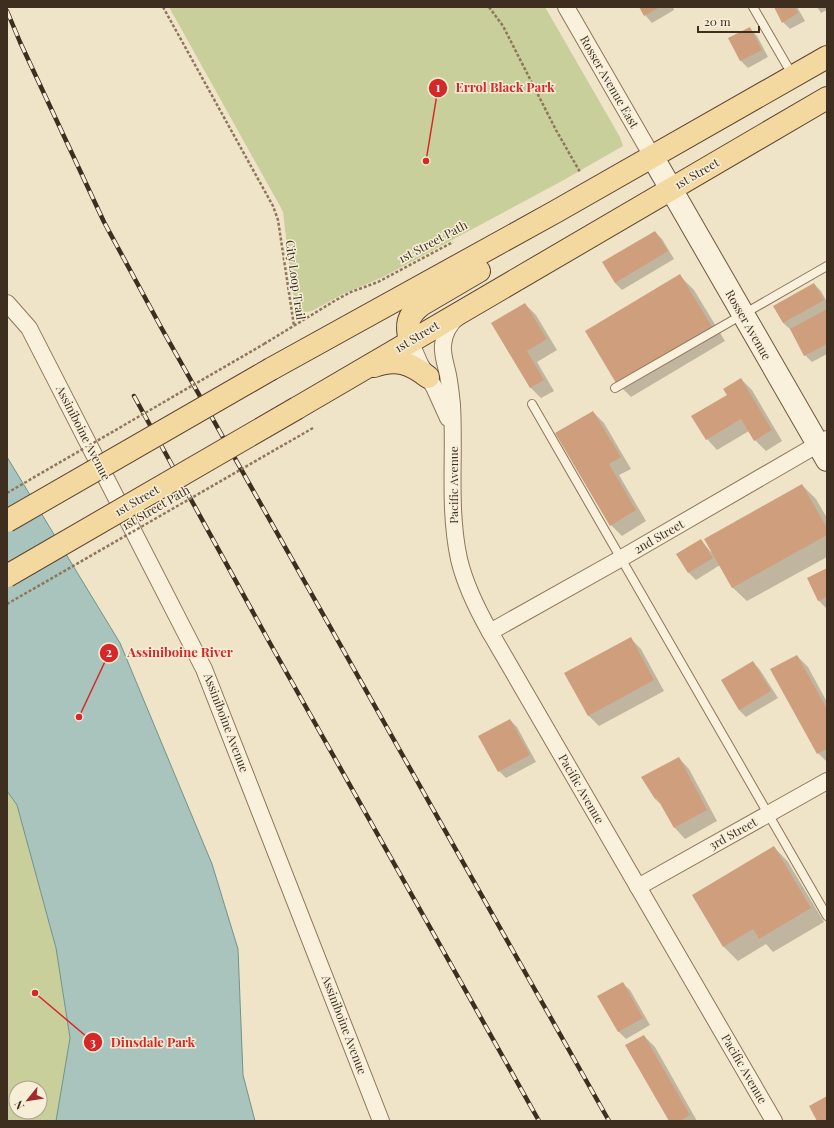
<svg xmlns="http://www.w3.org/2000/svg" width="834" height="1128" font-family="'Playfair Display',serif">
	<rect width="100%" height="100%" fill="#f0e4c8"/>
	<g fill="#c9cf9b" fill-rule="evenodd">
		<polygon points="169,7 545,7 620,137 623,146 562,181 383,277 343,294 312,311 305,312 301,311 297,309 294,304 283,212 281,208"/>
		<path d="M7,791L17,805L56,948L70,1038L56,1121H7ZM16,1088H40V1112H16Z"/>
	</g>
	<polygon fill="#a9c4bc" stroke="#6f938a" points="7,457 120,643 212,864 238,949 243,1075 255,1121 56,1121 70,1038 56,948 17,805 7,791"/>
	<g fill="#0003">
		<polygon points="640,7 673,7 674,10 652,23 645,15"/>
		<polygon points="775,7 797,7 805,21 790,29 783,22"/>
		<polygon points="817,7 827,7 827,10 821,13"/>
		<polygon points="750,29 757,36 768,57 748,68 741,61 730,39"/>
		<polygon points="655,232 662,239 674,259 622,290 615,283"/>
		<polygon points="680,276 694,290 725,341 631,397 617,383"/>
		<polygon points="814,284 821,291 827,302 827,354 812,362 805,355 791,330 783,323"/>
		<polygon points="525,304 536,315 557,350 537,362 554,391 541,398 531,388 492,323"/>
		<polygon points="741,379 752,390 782,441 766,451 755,440 749,431 717,450 707,439 728,395"/>
		<polygon points="593,412 604,423 631,469 619,475 646,521 622,536 611,525"/>
		<polygon points="802,485 816,499 827,518 827,557 747,601 732,587 720,565 696,580 689,573 678,554 701,540 711,552"/>
		<polygon points="827,569 827,608 826,608 819,601 808,579"/>
		<polygon points="631,639 641,649 664,691 599,726 588,715"/>
		<polygon points="797,656 808,667 827,702 827,762 818,753"/>
		<polygon points="753,662 760,670 778,698 746,717 739,710 722,681"/>
		<polygon points="510,720 517,727 536,762 506,778 499,771"/>
		<polygon points="679,758 689,769 717,821 685,839 675,828 663,806 655,799"/>
		<polygon points="774,847 788,862 824,922 773,952 766,944 738,961 724,947 693,896"/>
		<polygon points="622,983 630,990 650,1025 626,1039 619,1032 599,997"/>
		<polygon points="644,1036 655,1047 697,1121 670,1121"/>
	</g>
	<g fill="#cf9f7d">
		<polygon points="639,7 660,7 644,16"/>
		<polygon points="774,7 795,7 798,13 782,23"/>
		<polygon points="750,27 762,50 740,61 728,38"/>
		<polygon points="655,231 668,251 615,283 602,262"/>
		<polygon points="680,274 712,327 616,383 585,331"/>
		<polygon points="814,283 824,300 783,323 773,306"/>
		<polygon points="525,303 547,339 527,351 544,380 530,388 491,323"/>
		<polygon points="827,309 827,344 804,356 790,329"/>
		<polygon points="741,378 772,430 754,441 741,419 706,440 691,416 727,395 723,389"/>
		<polygon points="593,411 621,457 609,464 636,510 610,526 555,433"/>
		<polygon points="802,484 827,528 827,535 732,588 704,539"/>
		<polygon points="701,539 713,558 688,573 676,554"/>
		<polygon points="827,568 827,597 818,601 807,578"/>
		<polygon points="631,637 654,680 588,716 564,673"/>
		<polygon points="797,655 827,709 827,749 817,754 770,669"/>
		<polygon points="753,661 771,691 739,710 721,680"/>
		<polygon points="510,719 530,755 498,772 478,736"/>
		<polygon points="679,757 707,810 674,828 657,798 655,799 641,777"/>
		<polygon points="774,846 811,908 759,939 753,929 723,947 692,895"/>
		<polygon points="623,982 643,1018 618,1032 597,996"/>
		<polygon points="644,1035 690,1115 680,1121 669,1121 625,1045"/>
		<polygon points="827,1096 827,1121 817,1121 809,1106"/>
	</g>
	<g fill="none" stroke-linecap="round" stroke-linejoin="round">
		<g stroke="#8d765c" stroke-width="10">
			<g id="lane">
				<polyline points="753,7 793,76"/>
				<polyline points="615,388 827,266"/>
				<polyline points="532,404 827,916"/>
			</g>
		</g>
		<g stroke="#8d765c" stroke-width="18">
			<g id="street">
				<polyline points="566,7 652,156"/>
				<polyline points="7,303 29,328 204,669 381,1121"/>
				<path d="M459,316C450,323 444,334 443,345C442,355 446,365 448,375C450,385 451,395 452,405C455,456 448,508 459,559C465,585 477,609 490,632L774,1121"/>
				<polyline points="410,341 420,364 434,387 448,418"/>
				<polyline points="490,632 620,559 827,439"/>
				<polyline points="638,887 827,781"/>
			</g>
		</g>
		<g stroke="#6f573f" stroke-width="24">
			<polyline id="secondary" points="652,156 827,460"/>
		</g>
		<g stroke="#5b4430" stroke-width="24">
			<g id="primary">
				<path d="M410,341C406,325 407,316 421,305L479,271"/>
				<path d="M374,366C397,358 410,363 428,377"/>
				<polyline points="271,369 555,212 827,57"/>
				<polyline points="297,408 827,98"/>
			</g>
		</g>
		<g stroke="#8d765c" stroke-width="2.5" stroke-dasharray="3 2" stroke-linecap="butt">
			<polyline points="163,7 273,206 278,220 294,326"/>
			<polyline points="489,7 503,26 556,130 580,172"/>
			<polyline points="264,344 336,300 351,292 378,282 453,242"/>
		</g>
		<use href="#lane" stroke="#faf1dc" stroke-width="8"/>
		<use href="#street" stroke="#faf1dc" stroke-width="16"/>
		<use href="#secondary" stroke="#faf1dc" stroke-width="22"/>
		<use href="#primary" stroke="#f3d9a0" stroke-width="22"/>
		<g stroke="#3d2e20" stroke-width="4.5">
			<g id="rail">
				<polyline points="7,11 20,42 104,222 162,329 609,1121"/>
				<polyline points="134,396 271,645 539,1121"/>
			</g>
		</g>
		<use href="#rail" stroke="#f7eed8" stroke-width="3" stroke-dasharray="9" stroke-linecap="butt"/>
		<g stroke="#5b4430" stroke-width="24" stroke-linecap="butt">
			<g id="primary-bridge">
				<polyline points="7,521 271,369"/>
				<polyline points="7,576 297,408"/>
			</g>
		</g>
		<g stroke="#8d765c" stroke-width="2.5" stroke-dasharray="3 2" stroke-linecap="butt">
			<polyline points="7,493 264,344"/>
			<polyline points="7,604 313,428"/>
		</g>
		<use href="#primary-bridge" stroke="#f3d9a0" stroke-width="22"/>
	</g>
	<g text-anchor="middle" stroke-width="3" stroke-linejoin="round" paint-order="stroke">
		<g font-size="12" fill="#3d2e20" stroke="#f7eed8">
			<text transform="translate(609 82) rotate(60)" y="4">Rosser Avenue East</text>
			<text transform="translate(697 174) rotate(-30)" y="4">1st Street</text>
			<text transform="translate(433 242) rotate(-28)" y="4">1st Street Path</text>
			<text transform="translate(295 280) rotate(82)" y="4">City Loop Trail</text>
			<text transform="translate(748 325) rotate(60)" y="4">Rosser Avenue</text>
			<text transform="translate(417 337) rotate(-31)" y="4">1st Street</text>
			<text transform="translate(83 433) rotate(63)" y="4">Assiniboine Avenue</text>
			<text transform="translate(454 485) rotate(-90)" y="4">Pacific Avenue</text>
			<text transform="translate(137 501) rotate(-30)" y="4">1st Street</text>
			<text transform="translate(156 508) rotate(-30)" y="4">1st Street Path</text>
			<text transform="translate(659 537) rotate(-30)" y="4">2nd Street</text>
			<text transform="translate(226 723) rotate(69)" y="4">Assiniboine Avenue</text>
			<text transform="translate(581 789) rotate(60)" y="4">Pacific Avenue</text>
			<text transform="translate(733 834) rotate(-29)" y="4">3rd Street</text>
			<text transform="translate(344 1025) rotate(69)" y="4">Assiniboine Avenue</text>
			<text transform="translate(744 1069) rotate(60)" y="4">Pacific Avenue</text>
		</g>
	</g>
	<path fill="none" stroke="#d62828" stroke-width="1.5" d="M426 161L438 88M79 717L109 653M35 993L93 1042"/>
	<g fill="#d62828" stroke="#f7eed8" stroke-width="1.5">
		<circle cx="426" cy="161" r="4"/>
		<circle cx="79" cy="717" r="4"/>
		<circle cx="35" cy="993" r="4"/>
		<circle cx="438" cy="88" r="10"/>
		<circle cx="109" cy="653" r="10"/>
		<circle cx="93" cy="1042" r="10"/>
	</g>
	<g font-size="12" text-anchor="middle" font-weight="bold" fill="#fff">
		<text x="438" y="92">1</text>
		<text x="109" y="657">2</text>
		<text x="93" y="1047">3</text>
	</g>
	<g font-size="13" text-anchor="middle" font-weight="bold" fill="#d62828" stroke="#f7eed8" stroke-width="3" stroke-linejoin="round" paint-order="stroke">
		<text x="505" y="92">Errol Black Park</text>
		<text x="180" y="657">Assiniboine River</text>
		<text x="153" y="1047">Dinsdale Park</text>
	</g>
	<rect width="834" height="1128" fill="none" stroke="#3d2e20" stroke-width="16"/>
	<g transform="translate(28 1100) rotate(240)"><circle r="19" fill="#f7eed8" stroke="#ada18e"/>
	<path d="M0-3L7 15L0 10L-7 15Z" fill="#9e2a2b"/>
	<text y="-6" font-size="11" font-weight="bold" text-anchor="middle" fill="#3d2e20">N</text>
	</g>
	<path d="M698 26v6h61v-6" fill="none" stroke="#3d2e20" stroke-width="2"/>
	<text x="704" y="26" font-size="12" fill="#3d2e20" stroke="#f7eed8" stroke-width="3" paint-order="stroke">20 m</text>
</svg>
